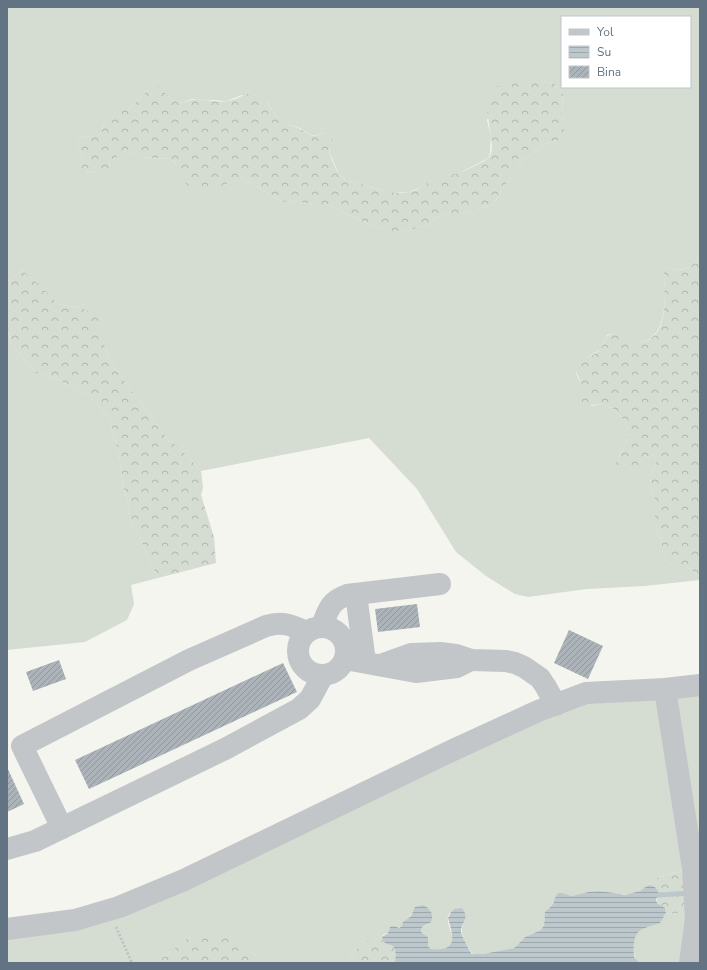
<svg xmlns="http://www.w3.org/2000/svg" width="707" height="970" font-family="'Nunito Sans',sans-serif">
	<defs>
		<pattern id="forest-crowns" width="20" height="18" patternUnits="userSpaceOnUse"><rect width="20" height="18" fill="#d5dcd1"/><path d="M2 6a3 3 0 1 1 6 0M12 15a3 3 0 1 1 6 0" fill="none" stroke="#b0b7af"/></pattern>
		<pattern id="water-rules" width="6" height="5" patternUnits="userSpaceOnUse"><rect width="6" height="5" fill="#bdc8cd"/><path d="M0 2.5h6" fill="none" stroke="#9da7ac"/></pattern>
		<pattern id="building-hatch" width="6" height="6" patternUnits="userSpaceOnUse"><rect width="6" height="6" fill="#acb4b9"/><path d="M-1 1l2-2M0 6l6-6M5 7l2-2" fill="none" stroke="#8f979c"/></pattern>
	</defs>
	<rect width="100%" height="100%" fill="#f5f5f0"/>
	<g fill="#d5dcd1" fill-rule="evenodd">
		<path d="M7,7H700V258C689,269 680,273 666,267C665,271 664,276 664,280C664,283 665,286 665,289C665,307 664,336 643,342C632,346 623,340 615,333L607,335L602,348L590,356L576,373L591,406L602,404L612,408L625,421L628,438L615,464L642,461L646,457L654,455L656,464L650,476L651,488L655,497V522L662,541V549L665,557L668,563L676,567H687L700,577V580L645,586L587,589L528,597L515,594L486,576L456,552L417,489L369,438L201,471L178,446L169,441L112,364L103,341L81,308L58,304L43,288L22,270L7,283ZM562,17H690V87H562ZM513,81H540L554,83L563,94L562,111L564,121L557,141L545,144L522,161L503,188L493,205L458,214H445L434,219L429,225L402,232L380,229L346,214L327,204H314L290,201L282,202L240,177L227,184L213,188L187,184L179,168L171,159L140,157L124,151L110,162L109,168L98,172L92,171L87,173L80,167L84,159L77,142L83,136L92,137L100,134L104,125L120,110H128L148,90L165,92L172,100L182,103L192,99L227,101L242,95L267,102C271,108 275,116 280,121C285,125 291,125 297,127C310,132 310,140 325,132L334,139L330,144V154L339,174L347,181L355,182L391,193L409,192L426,185L438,177L458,174L488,158L490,153L491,137L487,120Z"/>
		<polygon points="7,330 12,345 36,373 59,380 90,396 110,420 119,453 122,479 131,520 158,578 131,585 134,604 127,620 85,642 7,650"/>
		<path d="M700,685V870L677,872L658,877L640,891L628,895L600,891L572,896L568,895L549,907L544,919V925L541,930L525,937L514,948L483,954H473C466,946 459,934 463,925L454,909C452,911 449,913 448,916C445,929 469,953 431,949L428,946V937L421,932L422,927L427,925L432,919L431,912L413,911C410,918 404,920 402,926L383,935L382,937C373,939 362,943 356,950C352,955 351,959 346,963H263L250,950L193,934L156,963H7V929L75,920L538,711Z"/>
		<path d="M666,913L700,915V963H640C633,957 634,955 634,946C633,919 657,933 666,913Z"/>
	</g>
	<g fill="url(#forest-crowns)">
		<path d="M513,81H540L554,83L563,94L562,111L564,121V133L557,141L545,144L522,161L503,188L493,205L458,214H445L434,219L429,225L402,232H393L380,229L346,214L327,204H314L290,201L282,202L240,177C228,185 214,188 200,193C198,192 193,191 191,189C181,181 181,167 171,159L140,157L124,151L110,162L109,168L103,173L92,171L79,175L80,167L84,159L77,142L83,136L92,137L100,134L110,113L120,110H128L148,90L159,86L172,100L182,103C185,102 188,101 191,100C200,97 217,103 227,101C238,100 245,91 257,95C269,98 271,114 281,121C286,126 292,125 298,128C310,133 311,140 325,132L334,135C333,142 328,147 330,155C333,163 338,176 346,180C349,182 353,181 355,182C374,187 389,196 409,192C420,190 428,181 438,177C444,175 451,175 457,174C463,172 481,163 487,159C505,146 463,87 513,81Z"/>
		<path d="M700,258V577L687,567H676L668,563L665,557L662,549V541L655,522V497L651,488L650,476L656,464L654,455L646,457L634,469L624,470L615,464L628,438L625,421L612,408L602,404L584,406L578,395L580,381L575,366C582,359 596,356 602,347C604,344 605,339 607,336L615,333C624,341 634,346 646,341C670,332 664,292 664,271L666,267C681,273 689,269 700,258Z"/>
		<polygon points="22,270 43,288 58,304 81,308 97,315 103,341 112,364 169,441 178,446 201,471 203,487 201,495 214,537 216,563 158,578 131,520 122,479 119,453 110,420 90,396 59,380 36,373 12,345 7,330 7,283"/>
		<polygon points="700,870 700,915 666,913 665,908 657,903 657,889 654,886 648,885 658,877 677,872"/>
		<polygon points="193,934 228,936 250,950 263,963 156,963"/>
		<path d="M382,937C383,943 388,944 393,946C397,952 395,956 395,963H346C351,959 352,955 356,950C362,942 372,939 382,937Z"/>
	</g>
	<path fill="url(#water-rules)" d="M648,885C654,885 658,888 659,895L656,899L657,903L665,908L666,913L660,923C636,930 633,931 634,957L640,963H395C395,956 397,952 393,946C388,944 383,944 382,937L388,933L390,927L394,926L399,928L402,926L403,922L411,916L415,907L423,905C431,909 434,914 431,922L422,927L421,932L428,937V946L431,949C459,952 453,936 448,918L451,912L454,909L462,908C470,919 462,920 461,931C461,935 469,950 472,954H483L514,948L525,937L541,930L544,925L545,912L554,903V900L558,893H562L572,896L589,892L600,891L621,894L625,895L640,891Z"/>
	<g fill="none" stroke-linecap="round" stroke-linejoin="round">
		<polyline stroke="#bdc8cd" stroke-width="5" points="659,895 690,893"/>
	</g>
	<g fill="url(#building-hatch)">
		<polygon points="417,604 420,627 378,632 375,609"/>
		<polygon points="569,630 603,646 588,679 554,663"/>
		<polygon points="59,660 66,679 33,691 26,672"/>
		<polygon points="283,663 297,692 89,789 75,760"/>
		<polygon points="7,767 24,804 7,812"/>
	</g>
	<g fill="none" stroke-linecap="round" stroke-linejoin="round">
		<polyline stroke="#bbbec0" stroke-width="2.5" stroke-dasharray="2 2" stroke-linecap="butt" points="116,927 132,963"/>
		<g stroke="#c2c6c9" stroke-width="22">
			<polyline points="356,594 365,662"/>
			<path d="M322,626C328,610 330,601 347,595L440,584"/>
			<circle cx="322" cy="651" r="24"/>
			<polyline points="345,659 416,672 457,667 471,660"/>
			<polyline points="380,665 411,654 440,653 456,655 471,660 506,661 515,663 524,667 540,678 546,687 556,705"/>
			<polyline points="665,689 693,868 696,919 690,963"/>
			<path d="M62,828L22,746L189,660L266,626C282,621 292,625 306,632"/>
			<polyline points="7,849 35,841 225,749 299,709 310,699 323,675"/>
			<polyline points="7,929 75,920 119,907 184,880 451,751 538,711 586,693 665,689 700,685"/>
		</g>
	</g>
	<rect width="707" height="970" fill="none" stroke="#627483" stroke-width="16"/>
	<rect x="561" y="16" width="130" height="72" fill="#ffffff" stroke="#c0c7cd"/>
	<rect x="569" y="29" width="20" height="6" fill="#c2c6c9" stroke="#c0c7cd"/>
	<text x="597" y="36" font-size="12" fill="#627483">Yol</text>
	<rect x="569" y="46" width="20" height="12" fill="url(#water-rules)" stroke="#c0c7cd"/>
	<text x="597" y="56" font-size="12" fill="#627483">Su</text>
	<rect x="569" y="66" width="20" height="12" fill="url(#building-hatch)" stroke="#c0c7cd"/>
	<text x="597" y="76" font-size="12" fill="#627483">Bina</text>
</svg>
